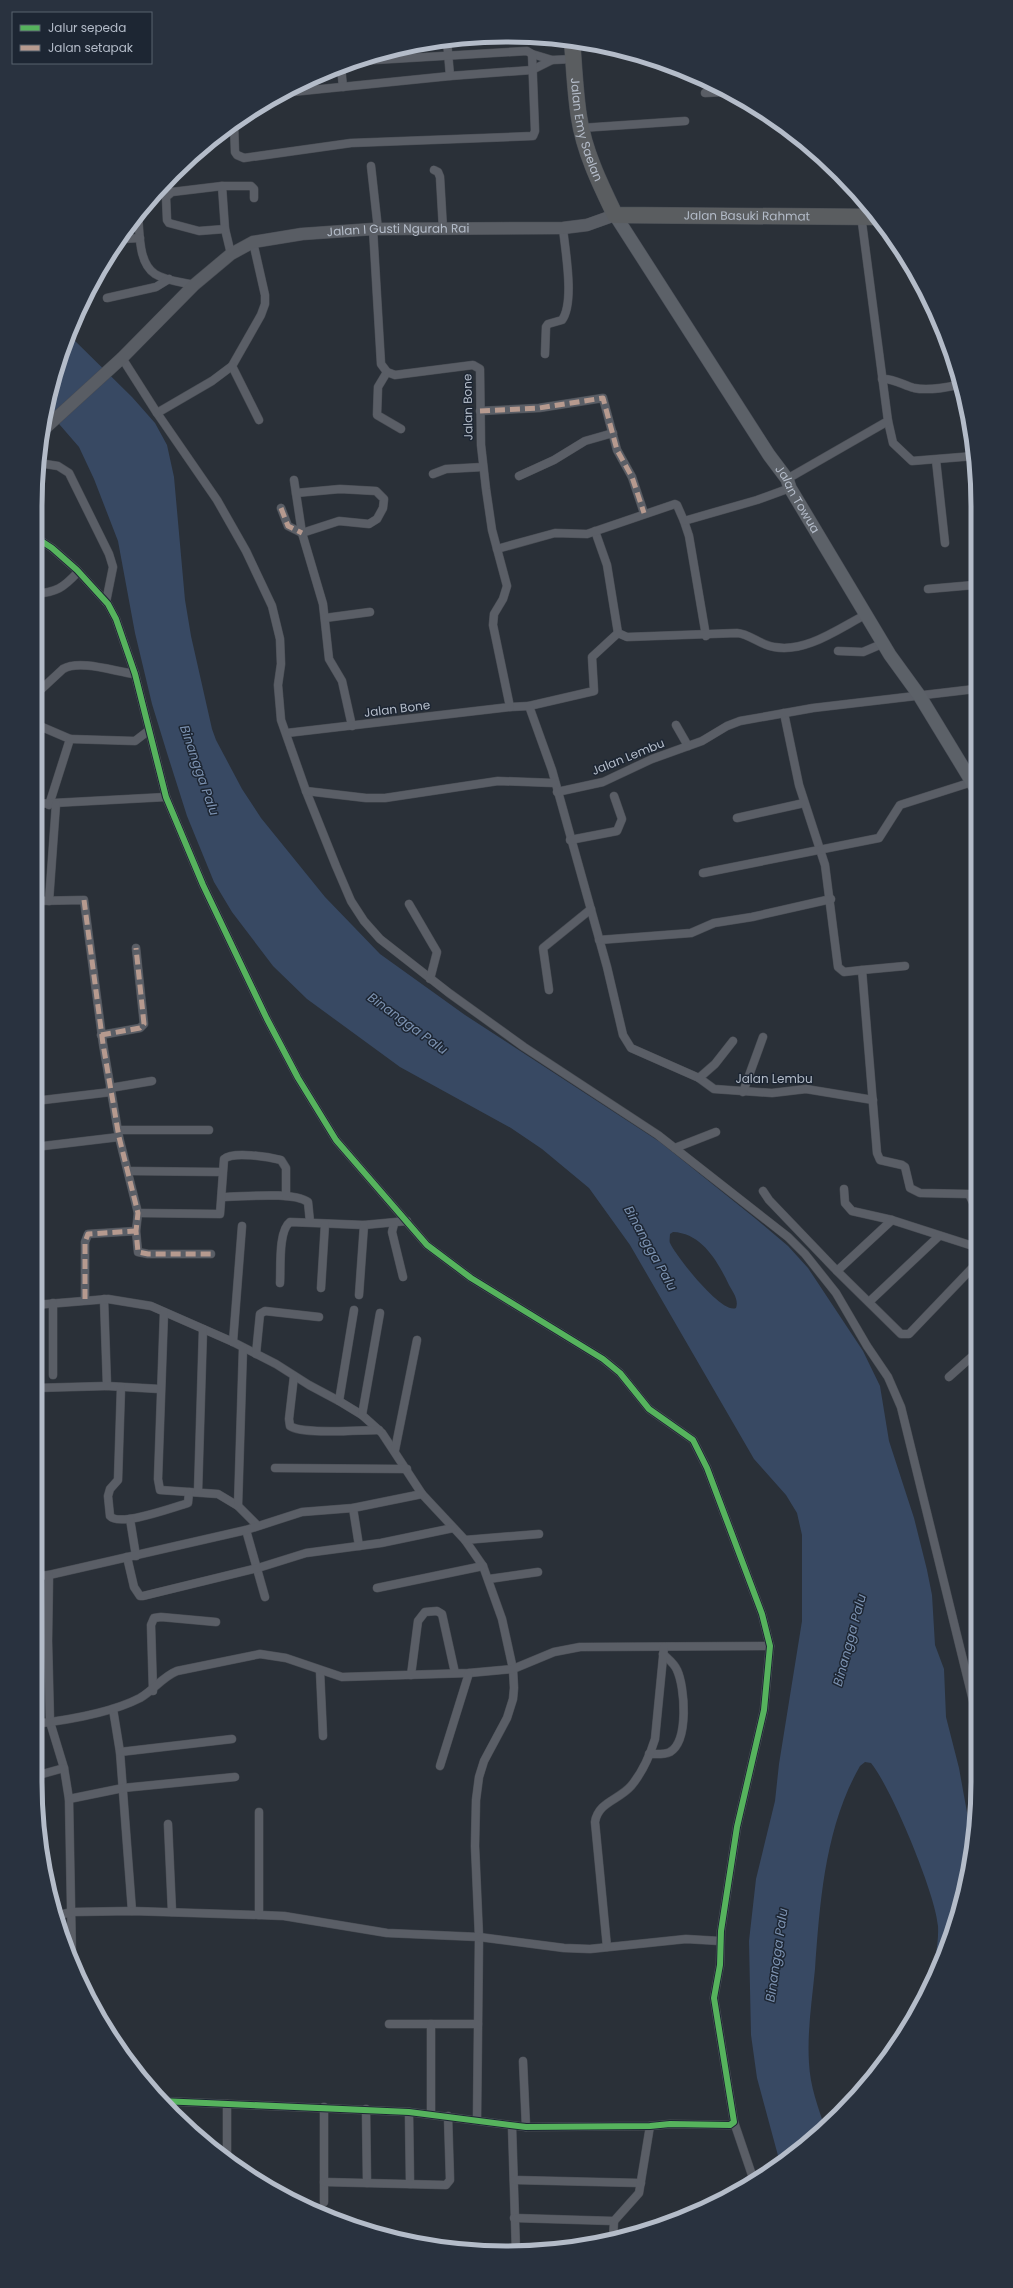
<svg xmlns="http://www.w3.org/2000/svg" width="1013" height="2288" font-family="Poppins,sans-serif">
	<rect width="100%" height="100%" fill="#2a3038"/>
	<path fill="#384963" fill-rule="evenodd" d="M69,335L132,397L155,423L167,445L174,477L185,600L191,636L212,729L216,740L242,789L261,818L325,897L380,954L465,1015L660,1142L756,1219L788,1246L808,1268L863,1351L880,1386L889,1441L914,1518L927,1570L932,1595L935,1645L944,1669L946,1717L959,1768L972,1840L969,1873L953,1933L931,1981C934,1963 939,1944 938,1926C936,1895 891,1787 871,1763L865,1762L860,1766C825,1827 820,1901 815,1969C812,2000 807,2032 809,2063C810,2086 818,2107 825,2128L780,2163L757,2078L751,2035L749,1941L756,1879L775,1801L779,1764L802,1621V1535L797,1513L786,1495L754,1459L630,1245L589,1188L542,1149L511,1128L400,1067L307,999L273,966L232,912L214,882L187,816L167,753L152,704L135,633L118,541L94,479L79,447L53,417L45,411L60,355ZM673,1232C702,1233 718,1262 729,1285C733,1292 739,1300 736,1308C722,1315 676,1256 670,1243C669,1241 670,1237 670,1234Z"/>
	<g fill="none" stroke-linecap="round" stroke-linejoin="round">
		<g stroke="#484c53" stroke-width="9">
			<g id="street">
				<polyline points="447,41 450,76"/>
				<polyline points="552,60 573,59"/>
				<polyline points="341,67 343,87"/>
				<polyline points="282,93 450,76 532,70 552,60 532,54"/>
				<polyline points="705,93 722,92"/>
				<polyline points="234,124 235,152 237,155 244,158 351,143 533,136 535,131 532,54 527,51 358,61"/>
				<polyline points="581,128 685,121"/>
				<polyline points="371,166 378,229"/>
				<polyline points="434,170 438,172 440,177 443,229"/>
				<polyline points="222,186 225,229 231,254"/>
				<path d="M138,216C140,233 138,263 155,274C166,281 182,282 194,285"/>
				<polyline points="225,229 199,231 169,223 167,220 166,197 172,192 222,186 251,186 254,189 254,198"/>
				<polyline points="121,239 140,238"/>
				<polyline points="253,242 265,295 265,304 261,315 232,366 212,381 157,413 217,500 246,551 272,606 280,639 281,664 278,685 281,720 306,791 336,866 351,901 364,921 380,939 449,993 524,1047 658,1135 788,1237 805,1254 836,1293 867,1346 888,1377 901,1407 978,1721"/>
				<polyline points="107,298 156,287 169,279"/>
				<path d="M545,354L546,327L548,324L562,320C575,302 565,250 563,228"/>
				<polyline points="122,358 157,413"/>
				<polyline points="232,366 259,420"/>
				<polyline points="387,372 378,387 377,415 401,429"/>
				<path d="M882,379C893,378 903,385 914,388C928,391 944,388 958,385"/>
				<polyline points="480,411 539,408 603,398 617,450 632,477 644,513"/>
				<polyline points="888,421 893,443 912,461 974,456"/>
				<polyline points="936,460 945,543"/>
				<polyline points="39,463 58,466 69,473 109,554 113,567 106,602"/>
				<polyline points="433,474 446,469 483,467"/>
				<polyline points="519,476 554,460 585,441 613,433"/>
				<polyline points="787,479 888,421 861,215"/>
				<polyline points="296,493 340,489 376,491 384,499 383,508 377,519 369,524 339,521 302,533 323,604 329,659 342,681 352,726"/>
				<polyline points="281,508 288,526 302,533 294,480"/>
				<polyline points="684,521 689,536 706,636"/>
				<path d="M595,531L607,565L618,633L627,637L737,633C750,634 760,645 774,647C807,653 839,628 867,614"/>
				<polyline points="35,537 52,548 77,570 108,604 116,619 135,674 166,797 203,885 267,1019 298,1078 336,1140 427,1245 471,1278 603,1359 620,1373 649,1409 693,1440 707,1468 762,1614 770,1646 764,1710 737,1827 721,1931 720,1965 714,1998 734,2122 730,2125 670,2124 650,2126 526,2127 409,2112 161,2101"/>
				<polyline points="497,549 555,533 587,534 675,504 677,505 684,521 757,500 790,488"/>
				<polyline points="928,589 974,585"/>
				<path d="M35,594C57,592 63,588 78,572"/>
				<polyline points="325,618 370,612"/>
				<polyline points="838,651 863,652 884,643"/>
				<path d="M35,695L63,669C80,659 116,672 135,674"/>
				<polyline points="529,706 594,691 592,657 618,633"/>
				<polyline points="510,707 529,706 552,770 607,967 623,1035 631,1048 699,1078 714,1089 772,1093 806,1089 873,1100"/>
				<polyline points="784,713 799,785 825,865 838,967 844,972 862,970 877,1153 880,1160 902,1165 905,1167 910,1188 920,1193 969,1194 976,1209"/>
				<polyline points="35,724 70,739 49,805"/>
				<polyline points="676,725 688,746"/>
				<polyline points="287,733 510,707 493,625 494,614 503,599 507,586 492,530 486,489 481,445 480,369 473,365 395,375 387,372 381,364 373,229"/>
				<polyline points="70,739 135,741 148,731"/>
				<polyline points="306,791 366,798 385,798 498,781 554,783"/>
				<polyline points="557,792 603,782 652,759 702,741 727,726 740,721 813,708 975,689"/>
				<polyline points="35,804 166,797"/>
				<polyline points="737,818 804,803"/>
				<polyline points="570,840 617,831 622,819 614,796"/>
				<polyline points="703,873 879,838 900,805 972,782"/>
				<polyline points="35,901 84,900 103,1044 119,1137 138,1213 136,1231 138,1252 148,1254 211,1254"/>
				<polyline points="49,901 56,804"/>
				<polyline points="409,904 437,952 430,979"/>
				<polyline points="599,940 691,933 714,923 752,917 831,899"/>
				<polyline points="862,970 905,966"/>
				<polyline points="549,990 543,948 591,909"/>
				<polyline points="101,1035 140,1028 144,1024 136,948"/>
				<polyline points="699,1078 715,1064 733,1041"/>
				<polyline points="110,1088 152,1081"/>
				<polyline points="743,1092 763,1037"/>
				<polyline points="35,1101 111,1092"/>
				<polyline points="118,1130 209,1130"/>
				<polyline points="35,1147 119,1137"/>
				<polyline points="675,1148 716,1132"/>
				<polyline points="128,1171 222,1172"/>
				<polyline points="844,1189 845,1203 852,1211 892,1220 976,1247"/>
				<polyline points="763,1191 769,1200 837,1271"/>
				<path d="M222,1197C243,1197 292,1191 308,1202L310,1222"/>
				<path d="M138,1213L220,1214L224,1159C233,1151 269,1157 281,1160L286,1168V1196"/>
				<polyline points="892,1220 837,1271 901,1334 909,1334 976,1264"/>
				<polyline points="394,1224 392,1232 403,1277"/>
				<path d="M280,1283C281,1268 278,1231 290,1222L364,1225L407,1221"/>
				<polyline points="321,1288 325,1224"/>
				<polyline points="359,1295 364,1225"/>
				<polyline points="85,1299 85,1242 88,1234 136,1231"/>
				<polyline points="104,1299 107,1386 160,1389"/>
				<polyline points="869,1302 939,1236"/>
				<polyline points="35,1305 108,1299 151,1306 233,1342 276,1364 309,1385 339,1401 362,1415 382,1433 422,1494 465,1540 483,1566 502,1619 513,1669 514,1688 513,1699 507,1718 484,1761 479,1777 476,1800 475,1846 479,1937 477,2120"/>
				<polyline points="164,1312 158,1479 160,1490 218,1494 238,1506 257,1525"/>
				<polyline points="233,1342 242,1226"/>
				<polyline points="256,1354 260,1314 265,1311 319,1317"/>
				<polyline points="53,1375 53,1303"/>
				<path d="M294,1376L289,1419L290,1426C303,1435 361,1430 379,1430"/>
				<polyline points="949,1377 977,1352"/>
				<path d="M121,1387L118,1480L110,1489L108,1496L110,1516C119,1527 171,1508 185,1504L188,1503L189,1492"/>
				<polyline points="35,1388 107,1386"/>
				<polyline points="339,1401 354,1310"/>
				<polyline points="362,1415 380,1313"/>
				<polyline points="395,1450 417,1340"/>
				<polyline points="275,1468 407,1469"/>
				<polyline points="198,1492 203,1329"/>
				<polyline points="238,1506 243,1348"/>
				<polyline points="353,1508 359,1546"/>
				<polyline points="130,1519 136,1556"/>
				<polyline points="246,1530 265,1597"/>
				<polyline points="465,1540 539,1534"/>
				<polyline points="127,1557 134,1587 140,1596 143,1596 258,1568 306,1553 381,1543 453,1528"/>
				<polyline points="49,1575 246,1530 302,1512 353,1508 422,1494"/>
				<polyline points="35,1576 49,1575 48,1641 50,1722 64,1768 69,1799 72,1959"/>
				<polyline points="489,1579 538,1572"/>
				<polyline points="377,1588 483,1566"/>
				<polyline points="320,1671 323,1736"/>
				<polyline points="411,1675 418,1621 425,1612 437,1611 442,1614 455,1673"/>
				<polyline points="153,1691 151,1625 154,1618 161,1617 216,1622"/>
				<polyline points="113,1709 120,1752 132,1911"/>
				<path d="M35,1724C68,1720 111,1713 140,1698C154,1690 162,1677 177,1671L260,1654L286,1658L342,1677L469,1673L513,1669L554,1652L580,1647L770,1646"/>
				<polyline points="120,1752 232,1739"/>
				<path d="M649,1754C656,1754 664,1755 670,1752C689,1741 685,1687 677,1670C674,1663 668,1659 663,1654"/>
				<polyline points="440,1766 469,1673"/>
				<polyline points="35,1776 64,1768"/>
				<polyline points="69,1799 123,1788 235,1777"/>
				<polyline points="259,1812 259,1915"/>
				<polyline points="168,1824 172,1912"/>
				<polyline points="55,1916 72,1912 132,1911 259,1915 284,1916 387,1933 479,1937 564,1948 590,1949 686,1939 720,1941"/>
				<path d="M607,1947L595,1822C598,1802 619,1800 631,1786C642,1773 650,1755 655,1739L664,1647"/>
				<polyline points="389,2024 478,2024"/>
				<polyline points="431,2024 431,2114"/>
				<polyline points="523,2061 526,2127"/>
				<polyline points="227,2104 227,2159"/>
				<polyline points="324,2107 324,2202"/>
				<polyline points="366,2109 367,2183"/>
				<polyline points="409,2112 410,2184"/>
				<polyline points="734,2122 754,2181"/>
				<polyline points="512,2126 516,2252"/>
				<polyline points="514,2180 641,2183"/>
				<polyline points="324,2182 446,2185 450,2180 448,2116"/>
				<polyline points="514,2218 614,2221"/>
				<polyline points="613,2240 614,2221 639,2193 650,2126"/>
			</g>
		</g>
		<g stroke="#484c53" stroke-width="13">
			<g id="secondary">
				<path id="s1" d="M42,431L122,358L194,285L231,254L253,242L302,234L373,229L563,228L587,225L615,215"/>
			</g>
		</g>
		<g stroke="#484c55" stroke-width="14">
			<g id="primary">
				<path id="s2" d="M615,215L769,455L787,479L790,488L890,655L919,695L975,787"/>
			</g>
		</g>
		<g stroke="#474c53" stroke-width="17">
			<g id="highway">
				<path id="s3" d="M572,40C574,65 575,92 579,117C584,151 600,184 615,215L878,217"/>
			</g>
		</g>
		<use href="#street" stroke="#5a5e66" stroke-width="8"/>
		<use href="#secondary" stroke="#595d64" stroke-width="12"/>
		<use href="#primary" stroke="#5c6168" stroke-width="13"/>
		<use href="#highway" stroke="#5a5d60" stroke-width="16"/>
		<g stroke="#b69a8f" stroke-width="5" stroke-dasharray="10 5" stroke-linecap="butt">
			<polyline points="480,411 539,408 603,398 617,450 632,477 644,513"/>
			<polyline points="281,508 288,526 302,533"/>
			<polyline points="84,900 103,1044 119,1137 138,1213 136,1231 138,1252 148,1254 211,1254"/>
			<polyline points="101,1035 140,1028 144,1024 136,948"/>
			<polyline points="85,1299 85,1242 88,1234 136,1231"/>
		</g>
		<g stroke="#1d2633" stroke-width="8">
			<polyline id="cycleway" points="35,537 52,548 77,570 108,604 116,619 135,674 166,797 203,885 267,1019 298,1078 336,1140 427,1245 471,1278 603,1359 620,1373 649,1409 693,1440 707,1468 762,1614 770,1646 764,1710 737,1827 721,1931 720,1965 714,1998 734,2122 730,2125 670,2124 650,2126 526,2127 409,2112 161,2101"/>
		</g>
		<use href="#cycleway" stroke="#56b35d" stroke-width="6"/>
	</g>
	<g text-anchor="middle" stroke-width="3" stroke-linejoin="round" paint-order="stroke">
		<g font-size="12" fill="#b4bcc9" stroke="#1d2633">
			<text dy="4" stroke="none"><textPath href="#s3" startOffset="91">Jalan Emy Saelan</textPath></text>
			<text dy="4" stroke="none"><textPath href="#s3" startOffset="314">Jalan Basuki Rahmat</textPath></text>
			<text dy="4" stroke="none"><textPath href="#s1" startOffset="430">Jalan I Gusti Ngurah Rai</textPath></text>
			<text transform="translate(468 407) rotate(-91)" y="4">Jalan Bone</text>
			<text dy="4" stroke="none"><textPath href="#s2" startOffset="338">Jalan Towua</textPath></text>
			<text transform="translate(397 709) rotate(-7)" y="4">Jalan Bone</text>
			<text transform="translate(628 757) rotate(-22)" y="4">Jalan Lembu</text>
			<text x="774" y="1083">Jalan Lembu</text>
		</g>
		<g font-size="13" font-style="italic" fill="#7c92b1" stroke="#1d2633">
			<text transform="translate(200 770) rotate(71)" y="5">Binangga Palu</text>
			<text transform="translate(408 1023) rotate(36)" y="5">Binangga Palu</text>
			<text transform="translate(651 1248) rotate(61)" y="5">Binangga Palu</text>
			<text transform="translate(849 1640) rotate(-75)" y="5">Binangga Palu</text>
			<text transform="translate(776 1955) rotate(-82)" y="5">Binangga Palu</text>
		</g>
	</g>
	<path d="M0 0H1013V2288H0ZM506 42H507A464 464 0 0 1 971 506V1782A464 464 0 0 1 507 2246H506A464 464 0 0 1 42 1782V506A464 464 0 0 1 506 42Z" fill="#29323f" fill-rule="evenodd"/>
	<path fill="none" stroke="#b4bcc9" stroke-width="5" d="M506 42H507A464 464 0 0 1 971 506V1782A464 464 0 0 1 507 2246H506A464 464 0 0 1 42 1782V506A464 464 0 0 1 506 42Z"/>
	<rect x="12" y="12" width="140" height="52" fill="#1d2633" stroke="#59626f"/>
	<rect x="20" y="25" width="20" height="6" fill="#56b35d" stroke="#59626f"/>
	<text x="48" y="32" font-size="12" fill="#b4bcc9">Jalur sepeda</text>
	<rect x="20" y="45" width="20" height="6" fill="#b69a8f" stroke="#59626f"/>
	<text x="48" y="52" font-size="12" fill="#b4bcc9">Jalan setapak</text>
</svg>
